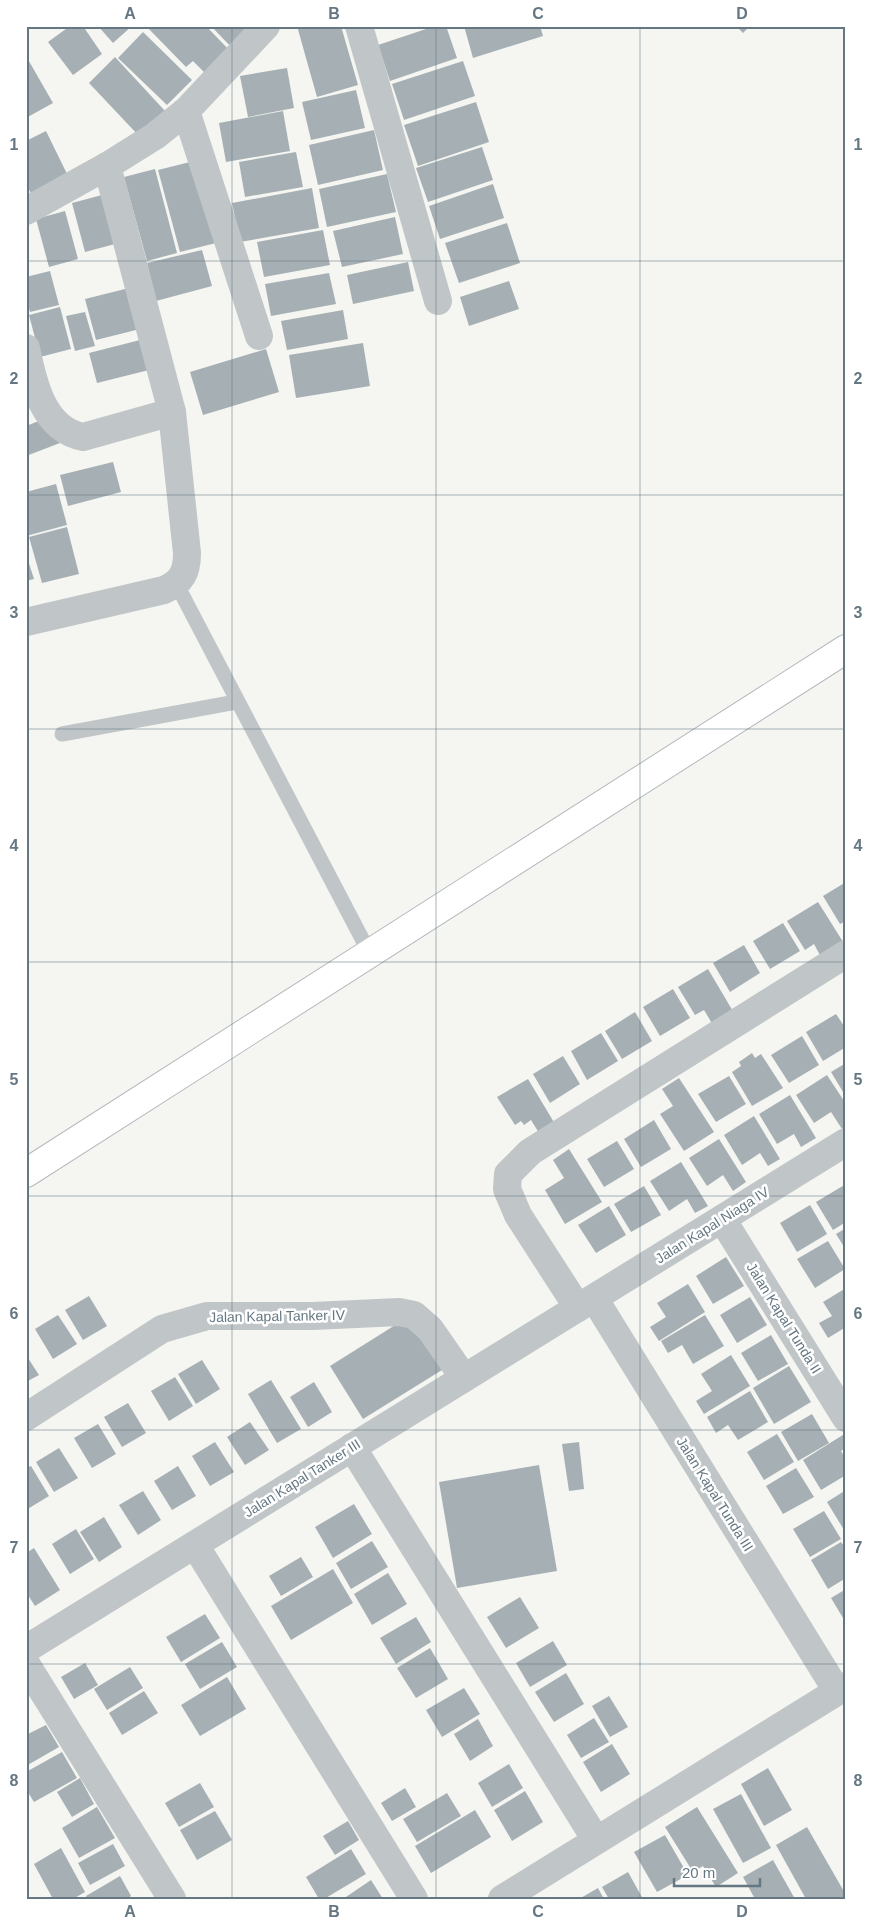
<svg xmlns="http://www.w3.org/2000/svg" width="872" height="1925" font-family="Helvetica,sans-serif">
	<rect width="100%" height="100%" fill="#f5f5f1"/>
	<g fill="#a6b0b4">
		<polygon points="70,26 83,26 102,54 73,75 48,42"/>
		<polygon points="98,26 132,26 113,43"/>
		<polygon points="146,26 206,26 231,52 207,75 193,61 186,67"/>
		<polygon points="211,26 257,26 234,50"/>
		<polygon points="297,26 341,26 358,85 317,97"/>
		<polygon points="435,26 446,26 457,58 390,81 378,45"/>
		<polygon points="464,26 540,26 543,36 473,58"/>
		<polygon points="736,26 750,26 743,33"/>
		<polygon points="143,32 192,80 167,105 118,58"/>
		<polygon points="26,56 53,103 26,118"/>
		<polygon points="115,57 166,112 140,137 89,83"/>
		<polygon points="463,61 475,96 404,120 392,84"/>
		<polygon points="287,68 294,108 248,117 240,76"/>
		<polygon points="356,90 365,128 311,140 302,102"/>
		<polygon points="476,102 489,142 418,166 404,125"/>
		<polygon points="283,111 290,151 226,162 219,123"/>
		<polygon points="374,130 383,170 318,185 309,145"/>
		<polygon points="46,131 71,182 35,201 26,184 26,141"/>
		<polygon points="482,147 493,180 428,202 416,168"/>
		<polygon points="296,152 303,187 245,197 239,162"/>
		<polygon points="198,160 220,242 180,252 158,170"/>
		<polygon points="155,169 177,253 147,261 124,177"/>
		<polygon points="387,174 396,212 327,227 319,189"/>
		<polygon points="493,184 504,218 440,239 429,206"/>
		<polygon points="312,188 319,228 240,242 232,203"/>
		<polygon points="102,195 115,244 85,252 72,203"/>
		<polygon points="65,211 78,259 49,267 36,219"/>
		<polygon points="395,217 403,254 342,267 333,231"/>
		<polygon points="507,223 520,263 459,283 445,243"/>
		<polygon points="323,230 330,265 264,277 257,242"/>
		<polygon points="202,250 212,286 156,301 147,263"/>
		<polygon points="408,262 414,291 353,304 347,275"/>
		<polygon points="50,271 59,305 30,312 26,297 26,277"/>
		<polygon points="329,273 336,304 271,316 265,284"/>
		<polygon points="509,281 519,309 469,326 460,297"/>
		<polygon points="133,287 144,328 96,340 85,299"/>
		<polygon points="60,307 71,349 40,357 29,315"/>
		<polygon points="343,310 348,339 287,350 281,321"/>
		<polygon points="85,312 95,346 75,351 66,316"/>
		<polygon points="144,339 153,369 97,383 89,353"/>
		<polygon points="363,343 370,386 296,398 289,355"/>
		<polygon points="266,349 279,392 203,415 190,372"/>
		<polygon points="49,417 60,443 26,456 26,426"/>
		<polygon points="113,462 121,492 68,506 60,475"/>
		<polygon points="56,484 67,525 26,536 26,492"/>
		<polygon points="67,527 79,574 42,583 29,537"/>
		<polygon points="26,554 34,579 26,581"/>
		<polygon points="846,882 846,921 840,924 823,896"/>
		<polygon points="818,902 845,945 822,959 814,944 805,950 787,921"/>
		<polygon points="783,923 800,951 770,969 753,941"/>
		<polygon points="744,945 760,973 730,992 713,963"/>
		<polygon points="708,969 734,1013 713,1025 704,1010 695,1015 678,987"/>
		<polygon points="673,989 690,1018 660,1036 643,1007"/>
		<polygon points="635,1012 652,1041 622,1059 605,1031"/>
		<polygon points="836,1014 846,1029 846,1047 823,1061 806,1032"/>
		<polygon points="601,1033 618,1061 587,1080 571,1051"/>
		<polygon points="802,1036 819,1065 789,1083 771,1055"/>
		<polygon points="752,1053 755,1058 761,1054 783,1088 752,1106 732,1072 741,1066 739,1062"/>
		<polygon points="563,1056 580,1084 550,1103 533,1074"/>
		<polygon points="846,1063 846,1097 831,1072"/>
		<polygon points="827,1075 846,1104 846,1127 842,1129 831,1112 814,1123 796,1095"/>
		<polygon points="729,1076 746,1104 716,1122 698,1094"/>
		<polygon points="679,1078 714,1132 684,1151 660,1114 673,1106 662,1089"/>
		<polygon points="528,1079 555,1124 539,1133 531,1120 524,1125 521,1121 515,1125 497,1097"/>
		<polygon points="790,1095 816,1138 801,1147 794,1134 777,1144 759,1114"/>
		<polygon points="754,1116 780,1159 768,1166 760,1153 742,1165 724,1135"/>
		<polygon points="654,1120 671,1149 641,1167 624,1139"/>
		<polygon points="719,1139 746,1182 733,1191 723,1175 707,1186 689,1158"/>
		<polygon points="617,1141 634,1169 604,1187 587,1159"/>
		<polygon points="569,1149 602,1202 565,1224 545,1190 564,1178 553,1160"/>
		<polygon points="681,1162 708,1206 695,1213 687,1199 669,1211 650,1181"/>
		<polygon points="846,1184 846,1222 833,1230 816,1202"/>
		<polygon points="644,1186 661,1215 631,1232 614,1204"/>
		<polygon points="810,1205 827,1234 797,1252 780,1223"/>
		<polygon points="609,1206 626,1235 596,1253 578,1225"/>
		<polygon points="846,1228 846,1250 836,1234"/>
		<polygon points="828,1241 845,1269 815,1288 797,1259"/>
		<polygon points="726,1257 744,1286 713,1304 696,1276"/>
		<polygon points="688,1284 705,1312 659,1341 650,1327 666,1317 657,1303"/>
		<polygon points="846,1288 846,1327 828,1338 819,1323 832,1316 823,1302"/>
		<polygon points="89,1296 107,1326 83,1340 65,1310"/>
		<polygon points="750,1297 767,1325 737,1343 720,1315"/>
		<polygon points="58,1315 77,1344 53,1359 35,1329"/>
		<polygon points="705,1315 724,1346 693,1364 682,1345 668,1353 661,1341"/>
		<polygon points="408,1317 442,1370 363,1419 330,1366"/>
		<polygon points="771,1335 788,1364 758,1381 741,1353"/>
		<polygon points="26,1355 39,1375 26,1382"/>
		<polygon points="731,1355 750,1386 704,1414 696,1401 712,1391 701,1374"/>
		<polygon points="202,1360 220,1389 196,1404 178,1374"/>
		<polygon points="789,1366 811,1402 774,1424 753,1388"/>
		<polygon points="175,1377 193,1406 169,1421 151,1391"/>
		<polygon points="271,1380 301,1429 277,1443 248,1394"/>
		<polygon points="314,1382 332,1412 308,1427 290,1397"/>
		<polygon points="750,1391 768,1422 738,1440 728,1425 716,1433 707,1417"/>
		<polygon points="128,1403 146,1433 122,1447 104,1417"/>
		<polygon points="812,1414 829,1443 798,1461 781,1432"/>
		<polygon points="250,1422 269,1450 245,1465 227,1437"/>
		<polygon points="98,1424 116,1454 92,1468 74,1438"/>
		<polygon points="846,1433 846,1448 841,1451 846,1459 846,1475 821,1490 803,1460"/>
		<polygon points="777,1434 794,1462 764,1480 747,1452"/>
		<polygon points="215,1442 234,1472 210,1486 192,1456"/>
		<polygon points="579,1442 584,1489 569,1491 562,1444"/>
		<polygon points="59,1448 78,1478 54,1492 36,1462"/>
		<polygon points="539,1465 557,1571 457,1588 439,1482"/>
		<polygon points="31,1466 49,1496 26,1510 26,1468"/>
		<polygon points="178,1466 196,1496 172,1510 154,1481"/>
		<polygon points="796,1468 814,1497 783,1514 766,1486"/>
		<polygon points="846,1490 846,1529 844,1530 827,1502"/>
		<polygon points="143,1491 161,1520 138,1535 119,1505"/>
		<polygon points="354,1504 372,1534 333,1558 315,1527"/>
		<polygon points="824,1511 841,1539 810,1557 793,1529"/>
		<polygon points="104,1517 122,1547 99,1562 80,1532"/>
		<polygon points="76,1529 94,1559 70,1574 52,1544"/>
		<polygon points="372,1541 388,1567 351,1589 336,1563"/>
		<polygon points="841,1542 846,1549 846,1578 828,1589 811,1560"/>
		<polygon points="34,1548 60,1590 35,1606 26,1592 26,1553"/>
		<polygon points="301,1557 313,1577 281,1596 269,1576"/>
		<polygon points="333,1569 353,1603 291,1640 271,1606"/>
		<polygon points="388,1573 407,1604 372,1625 354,1594"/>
		<polygon points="846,1589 846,1623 831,1598"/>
		<polygon points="520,1597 539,1628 506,1648 487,1617"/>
		<polygon points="205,1614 220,1638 181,1662 166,1637"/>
		<polygon points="416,1617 431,1642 396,1664 380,1638"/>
		<polygon points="553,1641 567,1665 530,1687 516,1663"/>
		<polygon points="222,1642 237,1667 200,1689 185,1664"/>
		<polygon points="430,1648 448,1679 416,1698 397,1668"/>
		<polygon points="85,1663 98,1685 74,1699 61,1677"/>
		<polygon points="130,1667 143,1688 107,1710 94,1689"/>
		<polygon points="566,1673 584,1704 554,1722 535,1692"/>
		<polygon points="227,1677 246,1709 200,1736 181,1705"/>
		<polygon points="464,1688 480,1714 442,1737 426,1710"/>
		<polygon points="144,1691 158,1713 122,1735 109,1713"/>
		<polygon points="609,1696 628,1727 610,1737 592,1706"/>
		<polygon points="594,1718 609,1742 581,1758 567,1735"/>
		<polygon points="478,1719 493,1746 470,1761 454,1734"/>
		<polygon points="46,1725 59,1747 26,1766 26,1735"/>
		<polygon points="612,1744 630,1774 601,1792 583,1762"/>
		<polygon points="62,1752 77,1778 34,1802 26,1789 26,1772"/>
		<polygon points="509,1764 523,1788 492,1807 478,1783"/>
		<polygon points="768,1768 792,1810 764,1826 741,1784"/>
		<polygon points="80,1778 94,1804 72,1817 57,1792"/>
		<polygon points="200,1783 214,1807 179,1827 165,1803"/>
		<polygon points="405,1788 416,1807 392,1821 381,1803"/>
		<polygon points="525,1791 543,1822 512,1841 494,1810"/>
		<polygon points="447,1793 461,1816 417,1842 403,1819"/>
		<polygon points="741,1794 771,1848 743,1863 713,1809"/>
		<polygon points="97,1807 115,1838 79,1858 62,1828"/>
		<polygon points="697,1807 738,1873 716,1887 703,1866 693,1872 665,1827"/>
		<polygon points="475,1810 491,1837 431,1873 415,1846"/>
		<polygon points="215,1811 232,1840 197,1860 180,1830"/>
		<polygon points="348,1821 359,1840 335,1855 323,1836"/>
		<polygon points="807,1827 846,1895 842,1899 806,1899 776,1845"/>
		<polygon points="665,1835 688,1875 657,1892 634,1852"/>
		<polygon points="113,1844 125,1866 90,1885 78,1863"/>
		<polygon points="61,1848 85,1892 73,1899 53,1899 34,1864"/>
		<polygon points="351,1849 366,1874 324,1899 319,1899 306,1877"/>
		<polygon points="773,1860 795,1899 755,1899 743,1877"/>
		<polygon points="628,1872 643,1899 609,1899 602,1887"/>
		<polygon points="120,1876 131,1896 127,1899 87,1899 86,1896"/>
		<polygon points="371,1880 383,1899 343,1899"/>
		<polygon points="598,1888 604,1899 579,1899"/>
	</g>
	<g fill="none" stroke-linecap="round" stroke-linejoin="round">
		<g stroke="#b4babe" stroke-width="30">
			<polyline id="secondary" points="26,1173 846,649"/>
		</g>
		<g stroke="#c0c5c7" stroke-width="15">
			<polyline points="177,585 370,954"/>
			<polyline points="62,734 236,702"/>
		</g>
		<g stroke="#c0c5c7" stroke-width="28">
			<polyline points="359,26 438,301"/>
			<polyline points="186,111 259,336"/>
			<polyline points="26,211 107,166"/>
			<path d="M26,348C33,383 43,429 83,437L172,412"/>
			<path d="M26,622L164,590C182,582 187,572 187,553L172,412L107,166L155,136L186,111L266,26"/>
			<polyline points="722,1219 846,1418"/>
			<polyline points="594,1298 837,1691"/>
			<polyline points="578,1308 518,1215 507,1189 508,1174 530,1152 846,954"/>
			<polyline points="26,1417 162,1329 207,1316 313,1316 399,1312 414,1315 430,1329 464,1378"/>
			<polyline points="352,1447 596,1840"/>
			<polyline points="195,1545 414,1899"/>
			<polyline points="26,1649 846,1142"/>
			<polyline points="26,1664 172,1899"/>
			<polyline points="502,1899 846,1686"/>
		</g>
		<use href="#secondary" stroke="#fff" stroke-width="28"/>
	</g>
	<path fill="none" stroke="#647782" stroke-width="1" stroke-opacity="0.55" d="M232,26V1899M436,26V1899M640,26V1899M26,261H846M26,495H846M26,729H846M26,962H846M26,1196H846M26,1430H846M26,1664H846"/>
	<g text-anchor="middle" stroke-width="5" stroke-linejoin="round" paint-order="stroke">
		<g font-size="14" fill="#647782" stroke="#fff">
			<text transform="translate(712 1225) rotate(-32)" y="5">Jalan Kapal Niaga IV</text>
			<text transform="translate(277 1316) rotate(-1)" y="5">Jalan Kapal Tanker IV</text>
			<text transform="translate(784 1318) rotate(58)" y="5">Jalan Kapal Tunda II</text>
			<text transform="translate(302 1478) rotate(-32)" y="5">Jalan Kapal Tanker III</text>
			<text transform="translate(715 1494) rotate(58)" y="5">Jalan Kapal Tunda III</text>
		</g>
	</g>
	<rect width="872" height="1925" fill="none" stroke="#ffffff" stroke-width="55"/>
	<path d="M674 1878v8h86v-8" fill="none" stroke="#647782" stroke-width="2.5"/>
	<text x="682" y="1878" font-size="15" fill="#647782" stroke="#ffffff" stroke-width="4" paint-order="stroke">20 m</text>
	<rect x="28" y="28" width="816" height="1870" fill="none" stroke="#647782" stroke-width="2"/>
	<g font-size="16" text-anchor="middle" font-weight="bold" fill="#647782">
		<text x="130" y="19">A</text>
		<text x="334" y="19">B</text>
		<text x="538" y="19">C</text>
		<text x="742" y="19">D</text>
		<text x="14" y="150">1</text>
		<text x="858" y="150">1</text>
		<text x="14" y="384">2</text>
		<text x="858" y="384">2</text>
		<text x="14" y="618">3</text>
		<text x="858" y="618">3</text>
		<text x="14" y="851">4</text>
		<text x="858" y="851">4</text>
		<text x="14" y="1085">5</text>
		<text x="858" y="1085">5</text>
		<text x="14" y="1319">6</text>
		<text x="858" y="1319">6</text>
		<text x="14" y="1553">7</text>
		<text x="858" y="1553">7</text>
		<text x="14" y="1786">8</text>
		<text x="858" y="1786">8</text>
		<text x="130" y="1917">A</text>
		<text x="334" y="1917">B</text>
		<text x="538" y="1917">C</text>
		<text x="742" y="1917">D</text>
	</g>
</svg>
